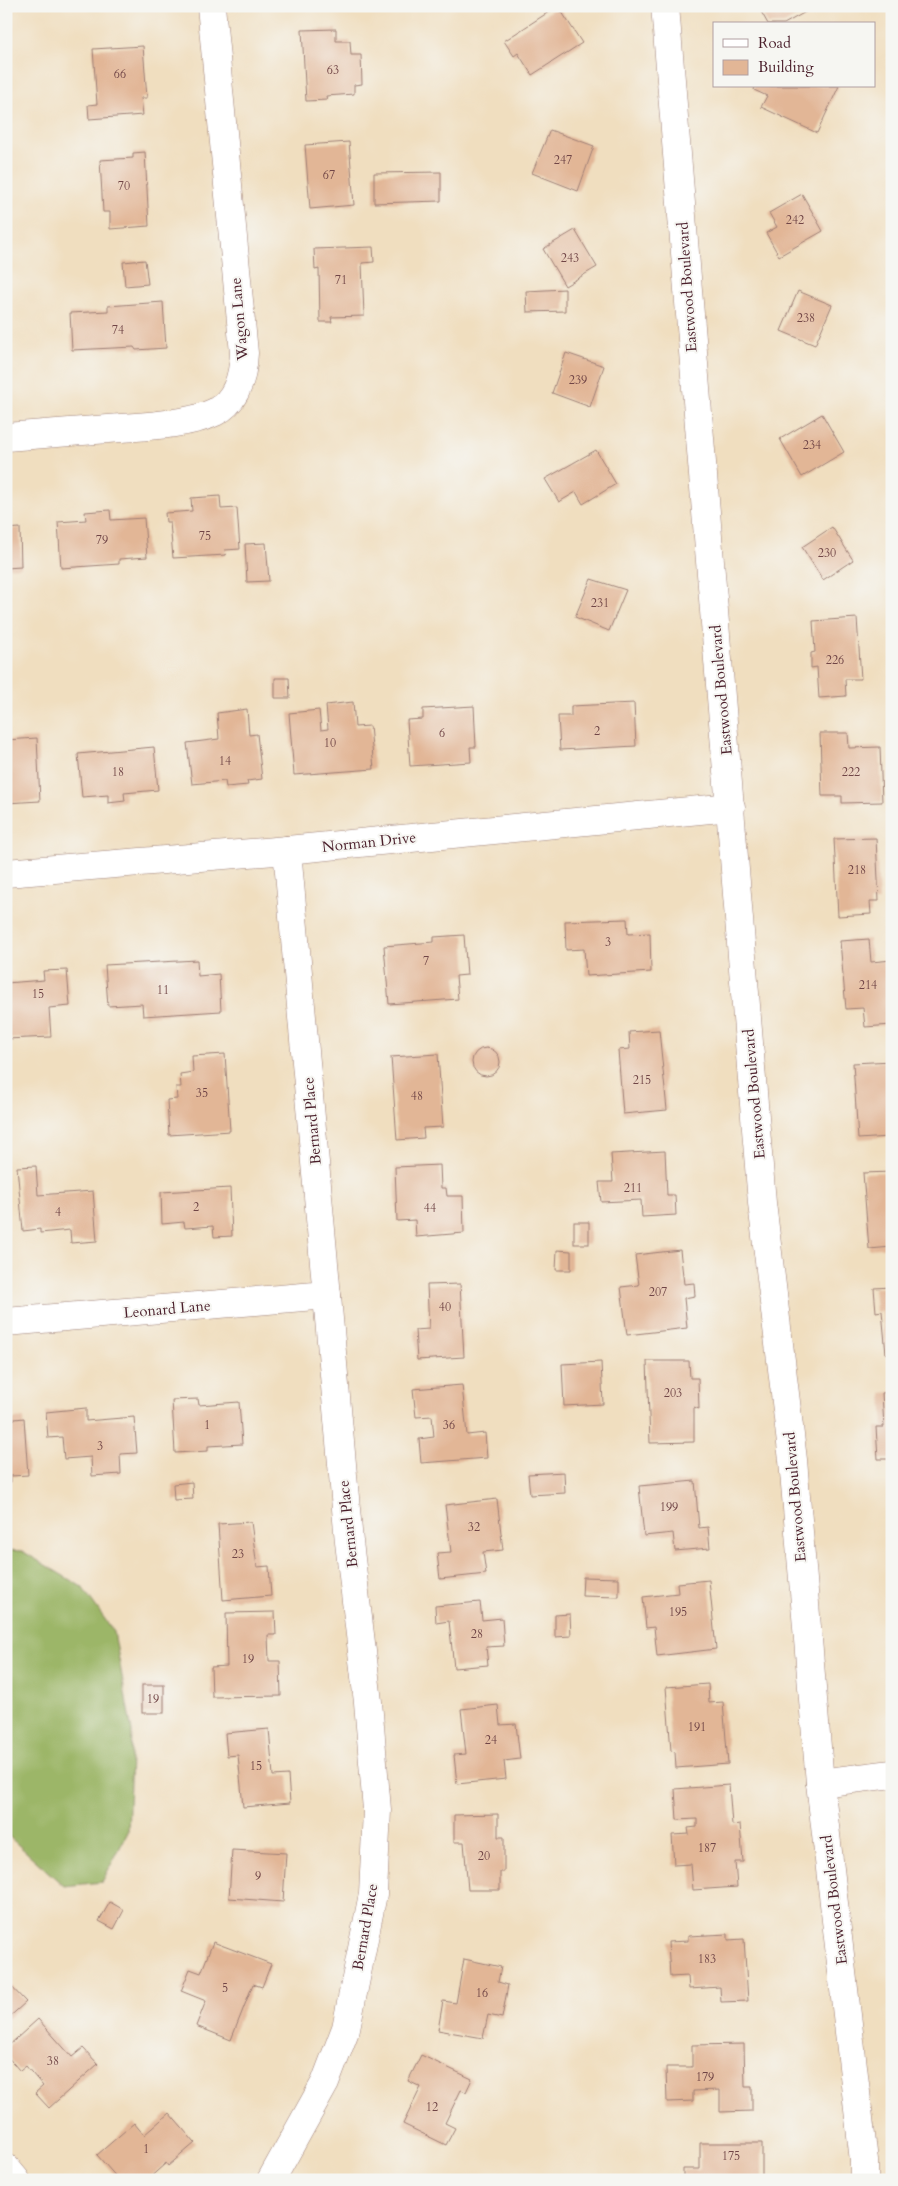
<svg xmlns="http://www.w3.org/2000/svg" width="898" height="2186" font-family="Cardo,serif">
	<rect width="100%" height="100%" fill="#f6f6f2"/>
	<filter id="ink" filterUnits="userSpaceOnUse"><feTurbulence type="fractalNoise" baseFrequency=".02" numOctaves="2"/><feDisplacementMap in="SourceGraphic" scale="10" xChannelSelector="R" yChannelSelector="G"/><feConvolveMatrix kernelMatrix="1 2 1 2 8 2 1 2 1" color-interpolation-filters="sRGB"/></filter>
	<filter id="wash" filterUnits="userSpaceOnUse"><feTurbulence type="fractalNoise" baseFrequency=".0096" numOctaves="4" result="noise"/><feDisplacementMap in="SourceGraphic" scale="20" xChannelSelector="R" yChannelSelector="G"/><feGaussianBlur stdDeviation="1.12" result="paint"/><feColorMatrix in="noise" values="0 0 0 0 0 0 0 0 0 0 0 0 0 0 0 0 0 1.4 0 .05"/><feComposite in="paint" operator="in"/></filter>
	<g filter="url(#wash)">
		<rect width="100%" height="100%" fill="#f0debf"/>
		<polygon fill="#9cb667" stroke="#736a49" points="6,1550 22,1551 82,1587 114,1632 132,1732 128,1832 102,1882 64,1886 6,1834"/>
		<g id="blocks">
			<g fill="#e2b696">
				<polygon points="88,6 110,6 110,8 88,9"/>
				<polygon points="558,6 582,43 532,75 518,53 514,56 504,41"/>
				<polygon points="758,6 807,6 809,10 784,24 768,24"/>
				<polygon points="336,29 336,41 350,41 351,55 361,55 362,84 354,85 354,94 326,96 327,100 306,101 302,30"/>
				<polygon points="143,46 147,98 141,98 143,115 89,119 88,105 97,104 93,49"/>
				<polygon points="755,86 839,86 817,133 761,107 767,96 754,90"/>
				<polygon points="550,130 594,146 578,191 532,173"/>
				<polygon points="349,142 354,205 310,209 305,145"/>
				<polygon points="145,152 149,226 110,229 110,212 103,212 100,160 133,158 133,153"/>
				<polygon points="441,172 441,201 374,203 374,173"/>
				<polygon points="802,194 823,231 779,256 766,233 777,227 769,213"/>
				<polygon points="575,230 597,267 565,286 543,249"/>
				<polygon points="373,247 374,262 362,263 364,316 331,317 332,322 320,322 319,269 315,270 314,249"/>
				<polygon points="145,260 148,284 125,286 123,262"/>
				<polygon points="565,289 565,311 527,312 526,291"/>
				<polygon points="798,291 832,305 815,345 781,331"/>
				<polygon points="163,302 166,348 136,350 134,347 72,350 70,313 108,311 108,306"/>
				<polygon points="566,353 604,366 590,407 552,393"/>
				<polygon points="822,414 844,452 802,477 780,439"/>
				<polygon points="596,450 616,484 583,504 576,492 559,502 545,479"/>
				<polygon points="220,496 221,509 237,508 240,549 225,550 226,555 173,558 170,522 166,522 165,513 192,511 191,498"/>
				<polygon points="110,510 111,520 144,518 147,557 119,559 119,564 61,568 58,522 86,520 85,512"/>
				<polygon points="832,527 853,560 823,580 802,547"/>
				<polygon points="20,528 21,567 6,568 6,529"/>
				<polygon points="266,543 269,581 247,582 245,544"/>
				<polygon points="591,579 626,590 609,631 575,617"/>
				<polygon points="857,618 861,679 845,679 846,696 819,698 817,667 811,668 811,653 815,652 813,621"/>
				<polygon points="275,678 289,678 290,698 275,698"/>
				<polygon points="353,702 355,727 370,726 374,769 294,775 289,713 319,710 321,730 328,729 326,705"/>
				<polygon points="634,703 636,746 560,750 558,716 571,716 571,706"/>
				<polygon points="474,706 476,747 470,747 471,762 410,766 407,720 423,719 423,709"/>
				<polygon points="247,709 249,735 257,734 262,779 247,781 248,785 226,787 225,781 192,784 187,743 219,739 217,713"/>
				<polygon points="820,733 848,733 849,748 880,747 882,802 842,803 842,796 822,796"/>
				<polygon points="37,738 40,801 6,803 6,740"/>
				<polygon points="154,747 158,790 124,793 125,801 108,803 108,795 82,797 78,754"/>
				<polygon points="876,838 879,901 870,901 871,914 838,916 834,839"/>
				<polygon points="627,919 628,934 650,933 651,972 586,976 584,949 566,950 565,921"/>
				<polygon points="464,935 467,975 456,976 458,999 389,1004 384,946 434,942 434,937"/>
				<polygon points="869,939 871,962 892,960 892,1025 865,1027 863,1008 846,1009 840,941"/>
				<polygon points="197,960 198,976 219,974 221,1011 143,1016 142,1004 108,1006 105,965"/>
				<polygon points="67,970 70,1006 49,1008 51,1037 6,1039 6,983 44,980 43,971"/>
				<polygon points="659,1030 667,1110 623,1114 618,1050 630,1049 629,1032"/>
				<circle cx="486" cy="1062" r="14"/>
				<polygon points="225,1054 230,1131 169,1135 167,1100 177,1099 176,1087 181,1087 180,1074 193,1072 192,1056"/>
				<polygon points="438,1054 443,1127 423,1128 424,1138 397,1140 391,1057"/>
				<polygon points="892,1061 892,1121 888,1121 889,1137 858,1139 853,1063"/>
				<polygon points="665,1151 667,1195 675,1195 676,1215 642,1217 641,1200 601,1202 599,1182 613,1182 611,1154"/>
				<polygon points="440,1165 441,1188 446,1188 447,1196 463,1196 464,1233 416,1237 415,1220 397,1221 395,1167"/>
				<polygon points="36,1166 38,1195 93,1191 97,1241 71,1243 70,1230 40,1233 40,1229 23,1231 17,1167"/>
				<polygon points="892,1172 892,1247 869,1249 863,1173"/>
				<polygon points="230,1188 232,1236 214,1237 213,1226 185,1228 184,1222 162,1224 161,1192"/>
				<rect x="574" y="1222" width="15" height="22"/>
				<polygon points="557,1250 571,1251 571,1270 556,1270"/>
				<polygon points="680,1250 684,1284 694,1283 695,1296 684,1298 687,1328 627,1335 621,1287 639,1285 635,1255"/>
				<polygon points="460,1284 464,1357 417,1360 415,1330 429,1329 427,1285"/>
				<polygon points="892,1287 892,1354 886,1354 882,1311 876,1312 874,1288"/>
				<polygon points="647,1361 689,1361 690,1378 698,1378 699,1409 694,1407 694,1442 650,1443"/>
				<polygon points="601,1362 603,1404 564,1406 562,1364"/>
				<polygon points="462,1385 467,1435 485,1433 487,1458 421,1463 419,1439 434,1437 432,1416 416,1417 413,1389"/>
				<polygon points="892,1392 892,1459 878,1459 876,1427 884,1427 882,1393"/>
				<polygon points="198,1399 199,1405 239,1402 242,1444 208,1446 208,1451 175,1453 172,1400"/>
				<polygon points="86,1408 86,1421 134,1417 137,1453 120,1454 121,1474 92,1476 91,1457 64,1459 62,1437 48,1438 46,1412"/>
				<polygon points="24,1418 28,1475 11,1476 11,1482 6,1483 6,1420"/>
				<polygon points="564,1472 565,1493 530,1495 528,1474"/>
				<polygon points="695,1481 699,1528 708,1527 710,1548 675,1551 673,1533 644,1536 639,1486"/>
				<polygon points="192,1482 193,1499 174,1500 173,1484"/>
				<polygon points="497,1499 503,1550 483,1552 486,1574 440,1579 437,1553 451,1552 445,1505"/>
				<polygon points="251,1522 257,1567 269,1566 271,1596 223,1600 218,1524"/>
				<polygon points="583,1577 619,1578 619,1597 582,1596"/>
				<polygon points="709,1580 716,1649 657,1656 654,1627 646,1628 643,1597 678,1593 677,1583"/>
				<polygon points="480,1602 482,1620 502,1618 504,1646 486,1647 488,1665 454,1668 449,1621 436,1623 435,1606"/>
				<polygon points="275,1612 276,1635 268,1635 269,1661 280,1661 281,1696 212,1697 211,1667 227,1666 226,1613"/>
				<polygon points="570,1614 571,1636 555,1637 555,1615"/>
				<polygon points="708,1684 709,1703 723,1702 728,1764 676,1768 675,1752 671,1751 666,1687"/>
				<rect x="142" y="1685" width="22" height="28"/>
				<polygon points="498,1705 500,1725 516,1724 520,1759 504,1761 506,1779 457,1784 454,1755 466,1754 461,1709"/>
				<polygon points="269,1729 273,1776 288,1775 290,1803 243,1807 238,1755 227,1756 225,1733"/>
				<polygon points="729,1785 732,1825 740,1824 743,1862 735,1862 737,1887 693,1890 691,1864 674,1865 672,1835 689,1834 688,1828 697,1827 697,1819 677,1820 675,1789"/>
				<polygon points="498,1814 498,1837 504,1837 504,1872 500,1872 500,1890 468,1890 464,1842 454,1842 454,1815"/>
				<polygon points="232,1850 286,1853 283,1902 229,1898"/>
				<polygon points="110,1902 124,1910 114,1929 99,1921"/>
				<polygon points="728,1934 728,1940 744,1939 748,2001 721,2002 720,1987 689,1989 688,1976 670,1977 668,1942 688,1941 688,1936"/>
				<polygon points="213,1942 271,1964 262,1987 253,1984 231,2040 196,2026 206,2001 181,1991 190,1969 201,1973"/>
				<polygon points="464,1959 501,1967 498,1982 508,1985 502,2018 488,2015 483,2038 438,2030 443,2001 456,2003"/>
				<polygon points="6,1981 26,2002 6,2020"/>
				<polygon points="38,2019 72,2057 83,2048 98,2064 49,2108 35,2093 43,2086 26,2066 20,2071 6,2055 6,2048"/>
				<polygon points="744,2044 745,2087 752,2087 752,2111 720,2112 720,2090 693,2091 693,2101 667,2102 666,2067 692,2067 692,2045"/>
				<polygon points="421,2055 472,2079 466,2092 461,2090 445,2123 455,2128 446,2145 403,2124 421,2087 408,2081"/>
				<polygon points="169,2113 195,2143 168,2166 166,2163 147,2180 119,2180 97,2155 134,2123 144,2135"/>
				<polygon points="700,2143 762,2143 762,2180 683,2180 683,2169 700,2169"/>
			</g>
		</g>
	</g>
	<g filter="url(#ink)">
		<use href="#blocks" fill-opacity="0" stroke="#9d7e75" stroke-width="1"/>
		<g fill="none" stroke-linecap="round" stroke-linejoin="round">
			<g stroke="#9d7e75" stroke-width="29">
				<g id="minor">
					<polyline points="665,6 762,1203 793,1460 820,1783 864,2161 864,2180"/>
					<path d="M6,437C45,434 83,431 121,428C148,426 191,424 215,412C237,401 243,375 244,353L211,6"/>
					<polyline points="6,873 287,850 731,807"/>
					<polyline points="6,1322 327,1295"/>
					<polyline points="820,1783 892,1774"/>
					<polyline points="6,2168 16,2180"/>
					<polyline points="271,2180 325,2083 346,2028 373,1894 377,1810 368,1702 349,1542 287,850"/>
				</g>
			</g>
			<use href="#minor" stroke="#fff" stroke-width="28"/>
		</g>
	</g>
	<g text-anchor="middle" stroke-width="4" stroke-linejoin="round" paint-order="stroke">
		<g font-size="12" fill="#704546">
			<text x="333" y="74">63</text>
			<text x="120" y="78">66</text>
			<text x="563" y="164">247</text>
			<text x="329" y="179">67</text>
			<text x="124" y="190">70</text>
			<text x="795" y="224">242</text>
			<text x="570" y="262">243</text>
			<text x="341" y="284">71</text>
			<text x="806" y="322">238</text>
			<text x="118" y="334">74</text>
			<text x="578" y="384">239</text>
			<text x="812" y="449">234</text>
			<text x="205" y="540">75</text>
			<text x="102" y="544">79</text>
			<text x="827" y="557">230</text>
			<text x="600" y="607">231</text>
			<text x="835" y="664">226</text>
			<text x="597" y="735">2</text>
			<text x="442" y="737">6</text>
			<text x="330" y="747">10</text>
			<text x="225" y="765">14</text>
			<text x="118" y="776">18</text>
			<text x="851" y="776">222</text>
			<text x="857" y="874">218</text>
			<text x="608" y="946">3</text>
			<text x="426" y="965">7</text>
			<text x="868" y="989">214</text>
			<text x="163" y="994">11</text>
			<text x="38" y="998">15</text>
			<text x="642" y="1084">215</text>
			<text x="202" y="1097">35</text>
			<text x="417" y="1100">48</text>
			<text x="633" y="1192">211</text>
			<text x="196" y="1211">2</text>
			<text x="430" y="1212">44</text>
			<text x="58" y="1216">4</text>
			<text x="658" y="1296">207</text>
			<text x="445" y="1311">40</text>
			<text x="673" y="1397">203</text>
			<text x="207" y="1429">1</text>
			<text x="449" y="1429">36</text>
			<text x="100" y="1450">3</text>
			<text x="669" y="1511">199</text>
			<text x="474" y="1531">32</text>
			<text x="238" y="1558">23</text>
			<text x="678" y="1616">195</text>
			<text x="477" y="1638">28</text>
			<text x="248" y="1663">19</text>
			<text x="153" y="1703">19</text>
			<text x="697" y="1731">191</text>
			<text x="491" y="1744">24</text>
			<text x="256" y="1770">15</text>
			<text x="707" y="1852">187</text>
			<text x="484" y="1860">20</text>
			<text x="258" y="1880">9</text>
			<text x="707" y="1963">183</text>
			<text x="225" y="1992">5</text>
			<text x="482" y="1997">16</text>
			<text x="53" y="2065">38</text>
			<text x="705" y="2081">179</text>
			<text x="432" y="2111">12</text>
			<text x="146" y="2153">1</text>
			<text x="731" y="2160">175</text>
		</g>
		<g font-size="15" fill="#4a1f2b" stroke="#f6f6f2">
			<text transform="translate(687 287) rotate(-94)" y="5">Eastwood Boulevard</text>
			<text transform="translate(239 319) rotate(-95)" y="5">Wagon Lane</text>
			<text transform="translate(721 690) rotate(-95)" y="5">Eastwood Boulevard</text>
			<text transform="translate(369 842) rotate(-6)" y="5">Norman Drive</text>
			<text transform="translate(754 1094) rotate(-95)" y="5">Eastwood Boulevard</text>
			<text transform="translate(312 1121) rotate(-95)" y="5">Bernard Place</text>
			<text transform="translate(167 1309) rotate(-5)" y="5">Leonard Lane</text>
			<text transform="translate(795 1497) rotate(-95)" y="5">Eastwood Boulevard</text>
			<text transform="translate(348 1524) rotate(-96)" y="5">Bernard Place</text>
			<text transform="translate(834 1900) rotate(-97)" y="5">Eastwood Boulevard</text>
			<text transform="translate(365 1927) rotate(-80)" y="5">Bernard Place</text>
		</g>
	</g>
	<rect width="898" height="2186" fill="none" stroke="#f6f6f2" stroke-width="25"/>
	<rect x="713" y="22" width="162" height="65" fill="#f6f6f2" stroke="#b1a0a2"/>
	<rect x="723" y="39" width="25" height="8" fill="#ffffff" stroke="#b1a0a2"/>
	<text x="758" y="48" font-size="15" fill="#4a1f2b">Road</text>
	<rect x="723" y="60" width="25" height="15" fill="#e2b696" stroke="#b1a0a2"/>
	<text x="758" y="72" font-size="15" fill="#4a1f2b">Building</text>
</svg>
